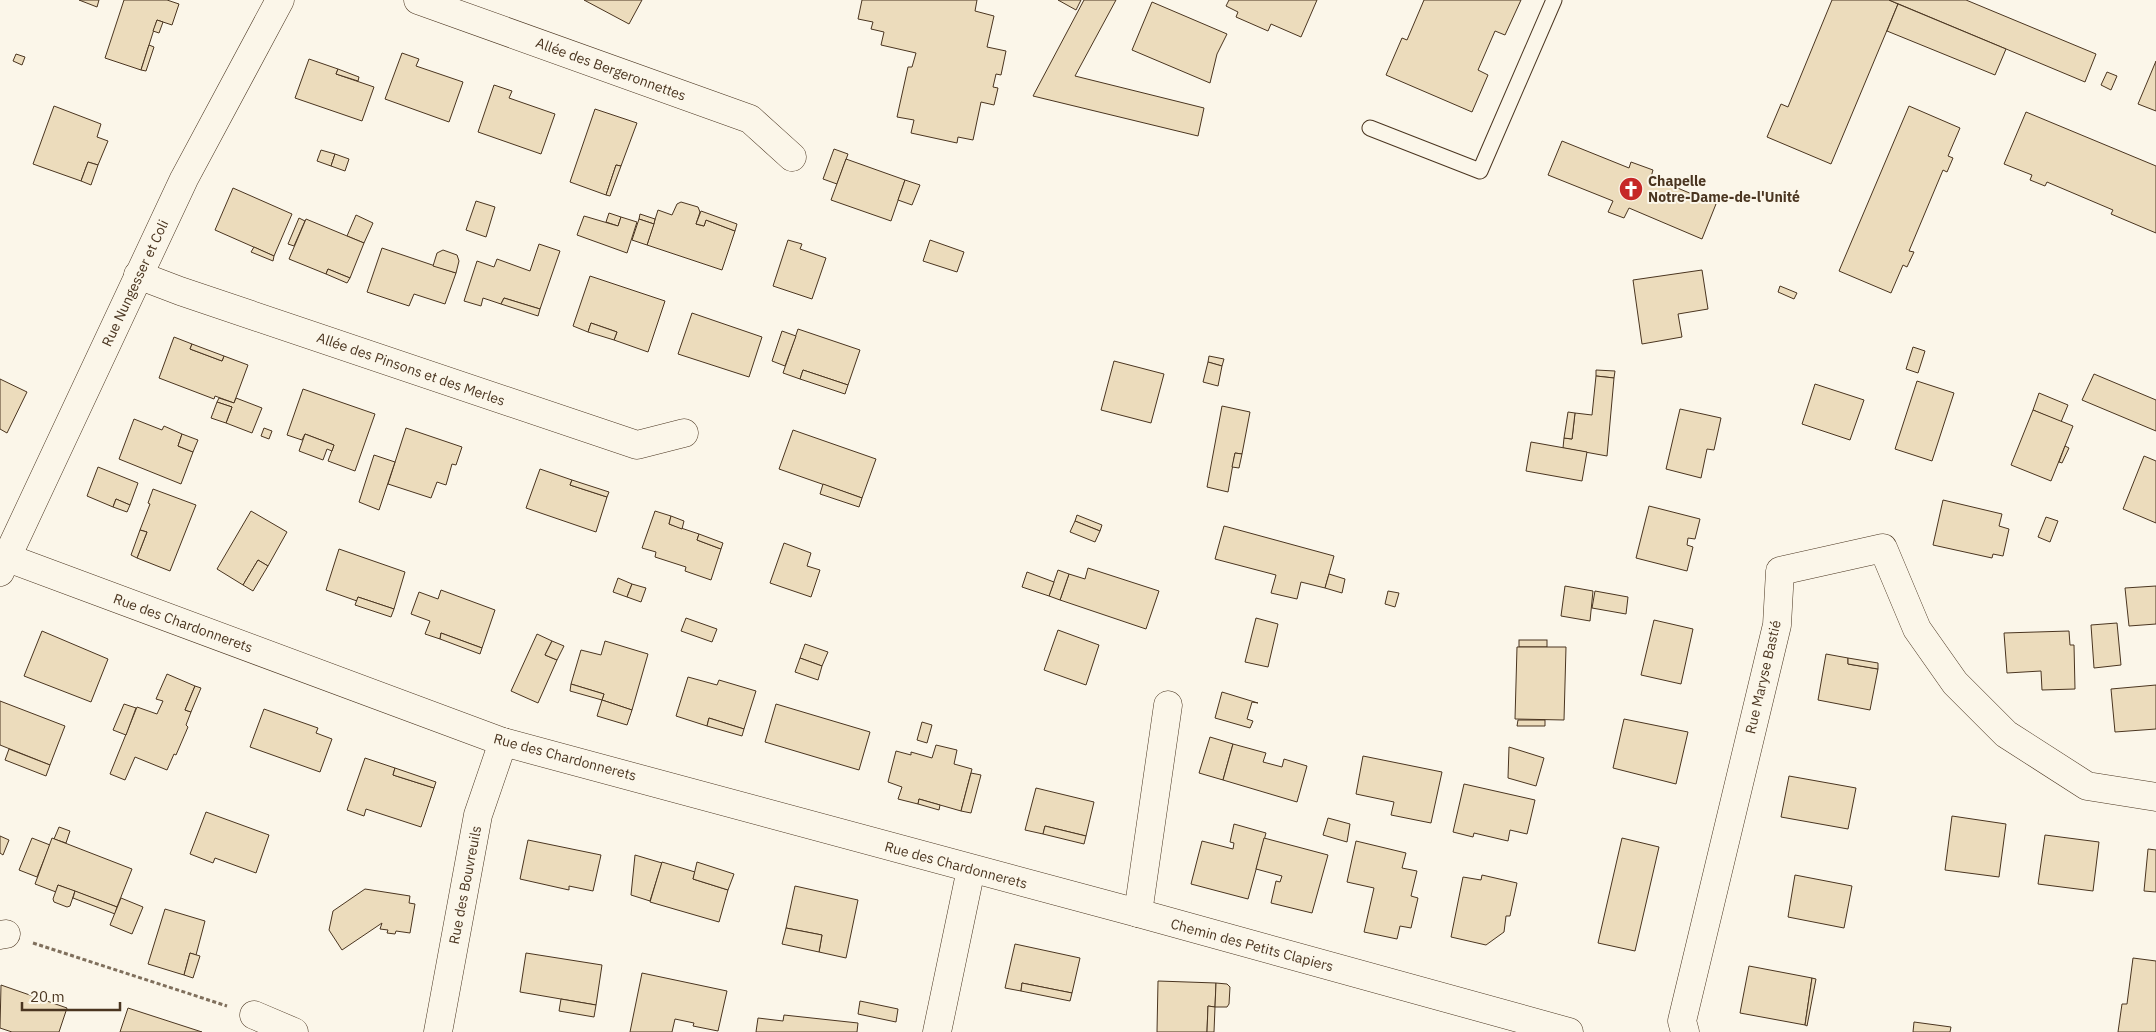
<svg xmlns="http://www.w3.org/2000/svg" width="2156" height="1032" font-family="'IBM Plex Sans',sans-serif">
	<rect width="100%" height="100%" fill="#fbf6e9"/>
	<g fill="#ecdcbc" stroke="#4a3520">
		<polygon points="79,0 99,0 97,7"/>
		<polygon points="124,0 167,0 179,4 172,25 157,20 141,70 105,58"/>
		<polygon points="584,0 642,0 629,24"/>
		<polygon points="862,0 977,0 975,11 994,16 987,47 1006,51 1001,75 996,74 993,87 998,88 994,105 981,102 973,140 958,137 957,143 911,133 914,120 897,117 908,67 912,67 916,53 881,45 884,32 871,29 873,22 858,19"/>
		<polygon points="1058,0 1081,0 1076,10"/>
		<polygon points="1084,0 1116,0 1075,76 1204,108 1198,136 1033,96"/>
		<polygon points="1229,0 1317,0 1301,37 1271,24 1268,31 1236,17 1238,12 1226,6"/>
		<polygon points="1424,0 1521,0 1505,35 1495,31 1478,70 1488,75 1472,112 1386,75 1402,38 1407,40"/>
		<polygon points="1832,0 1889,0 1898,4 1831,164 1767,137 1781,104 1788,107"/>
		<polygon points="1889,0 1966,0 2096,54 2085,82"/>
		<polygon points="1152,2 1227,34 1217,54 1210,83 1132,50"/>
		<polygon points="1898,4 2006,49 1995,75 1887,31"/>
		<polygon points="157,20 163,22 159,33 153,31"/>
		<polygon points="149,45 154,47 146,71 141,70"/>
		<polygon points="402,53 419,59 416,66 463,82 449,122 385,99"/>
		<polygon points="16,54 25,57 22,65 13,61"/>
		<polygon points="309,59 338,69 336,74 374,87 362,121 295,98"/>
		<polygon points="2156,61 2156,111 2138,104"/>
		<polygon points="338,69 359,77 358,81 336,74"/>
		<polygon points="2107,72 2117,76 2111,90 2101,85"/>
		<polygon points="494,85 512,91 509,98 555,114 541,154 478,132"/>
		<polygon points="54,106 101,124 97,137 108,141 98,165 88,162 81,181 33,164"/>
		<polygon points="1909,106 1960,128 1948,156 1953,158 1947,172 1943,170 1909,251 1914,252 1907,267 1903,265 1891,293 1839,271"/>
		<polygon points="595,109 637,123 621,166 616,165 606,195 570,182"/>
		<polygon points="2026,112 2156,166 2156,233 2111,214 2113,210 2047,182 2045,186 2030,180 2032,175 2004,164"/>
		<polygon points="1562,141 1629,168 1631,162 1653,170 1651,177 1716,204 1702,239 1629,208 1624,218 1608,212 1613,201 1548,175"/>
		<polygon points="834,149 848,154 837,184 823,179"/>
		<polygon points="321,150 335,154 331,166 317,161"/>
		<polygon points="335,154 349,159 345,171 331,166"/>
		<polygon points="846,159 905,180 891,221 831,200"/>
		<polygon points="88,162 98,165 91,185 81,181"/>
		<polygon points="616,165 621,166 610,196 606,195"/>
		<polygon points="905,180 920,185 912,205 898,200"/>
		<polygon points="233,188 292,214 274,256 215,230"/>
		<polygon points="476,201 495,207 486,237 466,230"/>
		<polygon points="681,202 698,207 700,212 696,224 704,226 706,220 735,231 722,270 647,245 658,210 672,215 677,204"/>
		<polygon points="701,211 737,224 735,231 706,220 704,226 696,224"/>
		<polygon points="609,213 621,217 618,226 606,222"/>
		<polygon points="640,214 655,219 654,224 639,219"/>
		<polygon points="356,215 373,223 364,243 347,236"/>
		<polygon points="584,216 618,226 621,217 637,222 627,253 577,235"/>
		<polygon points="299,218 305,221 294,246 288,244"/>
		<polygon points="306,219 364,243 350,278 328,269 326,274 289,259"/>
		<polygon points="639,219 654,224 647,245 632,240"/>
		<polygon points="788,240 802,244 800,249 826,258 812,299 773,286"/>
		<polygon points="930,240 964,252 957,272 923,261"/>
		<polygon points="539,244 560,251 540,309 504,298 501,304 483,298 481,306 464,301 477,261 494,267 497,259 530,271"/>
		<polygon points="254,247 274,256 273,261 251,252"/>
		<polygon points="382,248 456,273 445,304 414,294 409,306 367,292"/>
		<polygon points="443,250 457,255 459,261 456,273 433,266 437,253"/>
		<polygon points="328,269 350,278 347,283 326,274"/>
		<polygon points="1702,270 1708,309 1678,314 1682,337 1642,344 1633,280"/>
		<polygon points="590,276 665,301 648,352 614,340 617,332 591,323 588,332 573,326"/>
		<polygon points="1780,286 1797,293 1794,299 1778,292"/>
		<polygon points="504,298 540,309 538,316 501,304"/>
		<polygon points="692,313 762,337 749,377 678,354"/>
		<polygon points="591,323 617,332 614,340 588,332"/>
		<polygon points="798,329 860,350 848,385 803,370 800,379 783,373"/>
		<polygon points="782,331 796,336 785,366 772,361"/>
		<polygon points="174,337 192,344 190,349 222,361 224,356 248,365 234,403 215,396 214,399 159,378"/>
		<polygon points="192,344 224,356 222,361 190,349"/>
		<polygon points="1913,347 1925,351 1918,373 1906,369"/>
		<polygon points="1209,356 1224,359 1222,366 1208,362"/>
		<polygon points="1114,361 1164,374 1151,423 1101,410"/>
		<polygon points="1208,362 1222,366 1218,386 1203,382"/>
		<polygon points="803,370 848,385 845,394 800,379"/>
		<polygon points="1596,370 1615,371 1614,378 1596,376"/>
		<polygon points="2094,374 2156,400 2156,431 2082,400"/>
		<polygon points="1596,376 1614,378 1607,456 1563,448 1564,438 1572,439 1575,413 1592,415"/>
		<polygon points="0,379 27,392 7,433 0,429"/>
		<polygon points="1917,381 1954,393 1932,461 1895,449"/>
		<polygon points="1815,384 1864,400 1850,440 1802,424"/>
		<polygon points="303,389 375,414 355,471 328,461 334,445 305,434 302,440 287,435"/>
		<polygon points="2039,393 2068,405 2061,422 2033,410"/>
		<polygon points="219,398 234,403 236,398 262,408 252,433 226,423 232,407 217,402"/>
		<polygon points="217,402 232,407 226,423 211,418"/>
		<polygon points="1222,406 1250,412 1242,454 1235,453 1228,492 1207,487"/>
		<polygon points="1680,409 1721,418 1714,450 1707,449 1701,478 1666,469"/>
		<polygon points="2033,410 2073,426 2051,481 2011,465"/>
		<polygon points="1568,412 1575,413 1572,439 1564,438"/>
		<polygon points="134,419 162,430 164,426 182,434 178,446 193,452 181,484 119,459"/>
		<polygon points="264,428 272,431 269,439 261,436"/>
		<polygon points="406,428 462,447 456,465 452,464 446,485 437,482 431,498 388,484"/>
		<polygon points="793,430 876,459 862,498 779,469"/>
		<polygon points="182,434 198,440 193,452 178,446"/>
		<polygon points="305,434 334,445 332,451 327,449 323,460 299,451"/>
		<polygon points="1531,442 1587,452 1582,481 1526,471"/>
		<polygon points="2065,446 2069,448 2062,463 2059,462"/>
		<polygon points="1235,453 1242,454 1239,468 1232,467"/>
		<polygon points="374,455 395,462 379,510 359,502"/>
		<polygon points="2144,456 2156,461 2156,523 2123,509"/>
		<polygon points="98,467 138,483 130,505 116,499 113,507 87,496"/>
		<polygon points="540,469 572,480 570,485 607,497 596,532 526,508"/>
		<polygon points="572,480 609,492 607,497 570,485"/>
		<polygon points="823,484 862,498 859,507 820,494"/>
		<polygon points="153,489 196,505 170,571 137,558 147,532 140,530 150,504 148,503"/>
		<polygon points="116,499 130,505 127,512 113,507"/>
		<polygon points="1943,500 2002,514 1999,526 2009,529 2003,556 1993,554 1992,558 1933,545"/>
		<polygon points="1649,506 1700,519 1695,539 1688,538 1687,545 1693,547 1687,571 1636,558"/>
		<polygon points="251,511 287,532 268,566 258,560 243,585 217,569"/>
		<polygon points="655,511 671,516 669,524 699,534 697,540 721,549 711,580 685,571 686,567 655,557 656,552 642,548"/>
		<polygon points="1077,515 1102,525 1100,531 1075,521"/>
		<polygon points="671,516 684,521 682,529 669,524"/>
		<polygon points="2046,517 2058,521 2050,542 2038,537"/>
		<polygon points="1075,521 1100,531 1095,542 1070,532"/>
		<polygon points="1224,526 1334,556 1325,588 1301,582 1297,599 1271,593 1276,575 1215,559"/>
		<polygon points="140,530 147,532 137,558 131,555"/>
		<polygon points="699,534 723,543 721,549 697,540"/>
		<polygon points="784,543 811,553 807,566 820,570 811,597 770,583"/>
		<polygon points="339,549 405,572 394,609 358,597 357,601 326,590"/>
		<polygon points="258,560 268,566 253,591 243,585"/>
		<polygon points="1088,568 1159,591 1146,629 1060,600 1069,574 1085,579"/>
		<polygon points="1058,570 1069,574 1060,600 1049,596"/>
		<polygon points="1027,572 1054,582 1049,596 1022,587"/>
		<polygon points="1329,574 1345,579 1342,593 1325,588"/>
		<polygon points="618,578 632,584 627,597 613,592"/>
		<polygon points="632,584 646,588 641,602 627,597"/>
		<polygon points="1565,586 1593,591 1590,621 1561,616"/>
		<polygon points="2156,586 2156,624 2129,626 2125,588"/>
		<polygon points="441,590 495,610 482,648 441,633 440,639 425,634 430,621 411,614 419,592 438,599"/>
		<polygon points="1388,591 1399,593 1395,607 1385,604"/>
		<polygon points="1595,591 1628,597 1626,614 1592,608"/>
		<polygon points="358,597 394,609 391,617 355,605"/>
		<polygon points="686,618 717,629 712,642 681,631"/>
		<polygon points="1256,618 1278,624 1268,667 1245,662"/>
		<polygon points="1654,620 1693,629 1681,684 1641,675"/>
		<polygon points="2117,623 2121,665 2094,668 2091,625"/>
		<polygon points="1058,630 1099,645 1086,685 1044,670"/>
		<polygon points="42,631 108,659 91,702 24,676"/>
		<polygon points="2069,631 2070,645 2074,645 2075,689 2042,690 2041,671 2007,673 2004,633"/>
		<polygon points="441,633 482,648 480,654 440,639"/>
		<polygon points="537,634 552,641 545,655 557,660 538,703 511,691"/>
		<rect x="1519" y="640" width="28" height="7"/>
		<polygon points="552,641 564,646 557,660 545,655"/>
		<polygon points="605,641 648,654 632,710 602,700 604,694 571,684 581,650 601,655"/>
		<polygon points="805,644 828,652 822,666 800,658"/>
		<polygon points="1517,647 1566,647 1564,720 1515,719"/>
		<polygon points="1826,654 1848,658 1848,664 1878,669 1870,710 1818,700"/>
		<polygon points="800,658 822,666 818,680 795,672"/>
		<polygon points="1848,658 1878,663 1878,669 1848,664"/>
		<polygon points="167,674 195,686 185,710 191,712 186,725 188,727 176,755 174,754 167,770 135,757 125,780 110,774 137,707 157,714 163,701 156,699"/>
		<polygon points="688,677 717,685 719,680 756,691 744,729 709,718 707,726 676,716"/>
		<polygon points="571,684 604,694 602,700 570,691"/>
		<polygon points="2156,685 2156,729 2115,732 2111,689"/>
		<polygon points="195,686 201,688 191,712 185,710"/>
		<polygon points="1222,692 1258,703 1252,702 1247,719 1253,721 1250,728 1215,718"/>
		<polygon points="602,700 632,710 627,725 597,716"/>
		<polygon points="0,701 65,726 50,765 0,745"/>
		<polygon points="124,704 136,708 126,735 113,730"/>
		<polygon points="776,704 870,732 859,770 765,742"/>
		<polygon points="264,709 318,728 316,733 332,739 320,772 250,747"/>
		<polygon points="709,718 744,729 742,736 707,726"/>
		<polygon points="1624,719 1688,732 1676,784 1613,768"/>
		<polygon points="1518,720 1545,720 1545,726 1517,726"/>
		<polygon points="922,722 932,725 927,743 917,740"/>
		<polygon points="1210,737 1233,744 1223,780 1199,773"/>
		<polygon points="1233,744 1266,753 1263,762 1282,767 1284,759 1307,766 1297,802 1223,780"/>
		<polygon points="936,745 957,750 954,764 972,769 961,811 919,799 918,804 898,799 902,787 888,782 896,751 911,755 911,752 932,758"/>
		<polygon points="1509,747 1544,758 1536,786 1508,778"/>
		<polygon points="9,749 50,765 46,776 5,760"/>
		<polygon points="1363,756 1442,772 1431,823 1391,815 1394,802 1356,794"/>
		<polygon points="365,758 395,768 393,775 434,788 421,827 366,809 364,816 347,810"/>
		<polygon points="395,768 436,782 434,788 393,775"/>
		<polygon points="971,773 981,775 971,813 961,811"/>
		<polygon points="1789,776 1856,788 1848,829 1781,817"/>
		<polygon points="1464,784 1535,800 1527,834 1510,830 1508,841 1474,833 1473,837 1453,832"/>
		<polygon points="1036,788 1094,802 1086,836 1045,826 1043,834 1025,830"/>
		<polygon points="919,799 940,805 939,810 918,804"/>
		<polygon points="206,812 269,835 256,873 215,858 213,863 190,854"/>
		<polygon points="1952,816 2006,824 1999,877 1945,870"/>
		<polygon points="1328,818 1350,824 1347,842 1323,835"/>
		<polygon points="1234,824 1266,833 1248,899 1191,884 1202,841 1233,849 1234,843 1230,842"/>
		<polygon points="1045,826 1086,836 1084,844 1043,834"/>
		<polygon points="59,827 70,831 66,843 54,839"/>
		<polygon points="2045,835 2099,842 2093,891 2038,884"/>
		<polygon points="0,836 9,840 3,855 0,853"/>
		<polygon points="32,838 50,845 37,877 19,870"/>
		<polygon points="52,838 132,869 117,907 58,885 56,892 35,884"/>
		<polygon points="1264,838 1328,855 1312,913 1271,903 1276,881 1280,882 1282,876 1256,869"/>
		<polygon points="1622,838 1659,847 1635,951 1598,943"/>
		<polygon points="528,840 601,855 593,891 569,886 569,890 520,879"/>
		<polygon points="1356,841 1406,853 1402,868 1417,871 1411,896 1418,898 1411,928 1400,926 1397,939 1364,932 1374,888 1347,882"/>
		<polygon points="2148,849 2156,850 2156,892 2144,891"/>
		<polygon points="635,855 662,863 650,901 631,895"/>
		<polygon points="662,862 695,872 693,879 728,890 719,922 650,902"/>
		<polygon points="697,862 734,874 728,890 693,879"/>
		<polygon points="1482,875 1517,883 1510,916 1506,916 1504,932 1486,945 1451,937 1463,877 1481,880"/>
		<polygon points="1795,875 1852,886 1844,928 1788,917"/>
		<polygon points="58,885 75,891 70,906 67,907 54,902 53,899"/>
		<polygon points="795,886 858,900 846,958 819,952 822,935 786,928"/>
		<polygon points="365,889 410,896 409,903 415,904 410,933 396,931 395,934 387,933 388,930 380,929 382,923 342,950 329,930 333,911"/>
		<polygon points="75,891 117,907 115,914 73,898"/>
		<polygon points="121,898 143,907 132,934 110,925"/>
		<polygon points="165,909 205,921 196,955 190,953 184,975 148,964"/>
		<polygon points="786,928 822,935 819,952 782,944"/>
		<polygon points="1015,944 1080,958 1072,993 1022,983 1021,991 1005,988"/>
		<polygon points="190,953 200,956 193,978 184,975"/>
		<polygon points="526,953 602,965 596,1005 520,992"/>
		<polygon points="2133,958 2156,961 2156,1032 2118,1032 2122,1004 2127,1004"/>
		<polygon points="1749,966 1812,978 1805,1025 1740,1013"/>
		<polygon points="642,973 727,991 718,1031 693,1026 694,1023 675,1019 672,1032 630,1032"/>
		<polygon points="1812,978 1816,979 1807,1026 1805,1025"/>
		<polygon points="1158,981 1216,983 1215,1007 1208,1006 1207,1032 1157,1032"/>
		<polygon points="1022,983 1072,993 1070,1001 1021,991"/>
		<polygon points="1216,983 1227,984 1230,987 1229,1004 1227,1007 1215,1007"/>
		<polygon points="1,985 67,1008 59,1032 12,1032 0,1028"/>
		<polygon points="561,999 596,1005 594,1017 559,1011"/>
		<polygon points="860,1001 898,1009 896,1022 858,1014"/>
		<polygon points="1208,1006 1215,1007 1214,1032 1207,1032"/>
		<polygon points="128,1008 202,1032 120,1032"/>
		<polygon points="784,1015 858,1023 857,1032 756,1032 758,1018 783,1021"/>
		<polygon points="1914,1022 1951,1027 1950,1032 1913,1032"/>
	</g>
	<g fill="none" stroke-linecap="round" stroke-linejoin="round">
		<g stroke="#4a3520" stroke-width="17">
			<polyline id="service" points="1370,128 1480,171 1554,0"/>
		</g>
		<g stroke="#4a3520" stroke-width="29">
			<g id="minor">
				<polyline points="418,0 750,119 792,157"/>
				<polyline points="138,275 180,291 637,445 684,433"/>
				<polyline points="0,555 503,742 1138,913"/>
				<polyline points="0,572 184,179 280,0"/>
				<polyline points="1168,705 1138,913 1569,1032"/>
				<polyline points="0,935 6,934"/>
				<polyline points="254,1015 294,1032"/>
				<polyline points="438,1032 478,815 503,742"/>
				<polyline points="937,1032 971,869"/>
				<polyline points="1685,1032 1682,1021 1777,625 1780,571 1883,548 1917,629 1955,683 2006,734 2087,786 2156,797"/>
			</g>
		</g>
		<polyline stroke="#7f6f5c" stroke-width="3" stroke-dasharray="4 2.5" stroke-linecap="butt" points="33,943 227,1006"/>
		<use href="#service" stroke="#fbf6e9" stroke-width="15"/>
		<use href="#minor" stroke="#fbf6e9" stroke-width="28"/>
	</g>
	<defs>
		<g id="church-disc" transform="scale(1.25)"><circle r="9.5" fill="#c62828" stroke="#fbf6e9"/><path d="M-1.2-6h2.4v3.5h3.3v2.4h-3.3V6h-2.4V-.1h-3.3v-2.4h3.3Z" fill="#fff"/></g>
	</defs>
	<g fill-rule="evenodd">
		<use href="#church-disc" x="1631" y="189"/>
	</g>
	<g text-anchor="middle" stroke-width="4" stroke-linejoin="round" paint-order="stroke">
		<g font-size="14" fill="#4a3520" stroke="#fbf6e9">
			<text transform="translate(611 69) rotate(20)" y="5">Allée des Bergeronnettes</text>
			<text transform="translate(135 283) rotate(-65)" y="5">Rue Nungesser et Coli</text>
			<text transform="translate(411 369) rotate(19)" y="5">Allée des Pinsons et des Merles</text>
			<text transform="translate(183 623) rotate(20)" y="5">Rue des Chardonnerets</text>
			<text transform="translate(1763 677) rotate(-77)" y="5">Rue Maryse Bastié</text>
			<text transform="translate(565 757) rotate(15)" y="5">Rue des Chardonnerets</text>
			<text transform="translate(956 865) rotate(15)" y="5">Rue des Chardonnerets</text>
			<text transform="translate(465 885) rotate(-79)" y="5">Rue des Bouvreuils</text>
			<text transform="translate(1252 945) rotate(15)" y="5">Chemin des Petits Clapiers</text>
		</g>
		<g font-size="14" font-weight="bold" fill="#4a3520" stroke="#fbf6e9" text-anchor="start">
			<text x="1648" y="186">Chapelle<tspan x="1648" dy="16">Notre-Dame-de-l'Unité</tspan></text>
		</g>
	</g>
	<path d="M22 1002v8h98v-8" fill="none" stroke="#4a3520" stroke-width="2.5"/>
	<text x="30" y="1002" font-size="15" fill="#4a3520" stroke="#fbf6e9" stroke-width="4" paint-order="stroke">20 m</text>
</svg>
